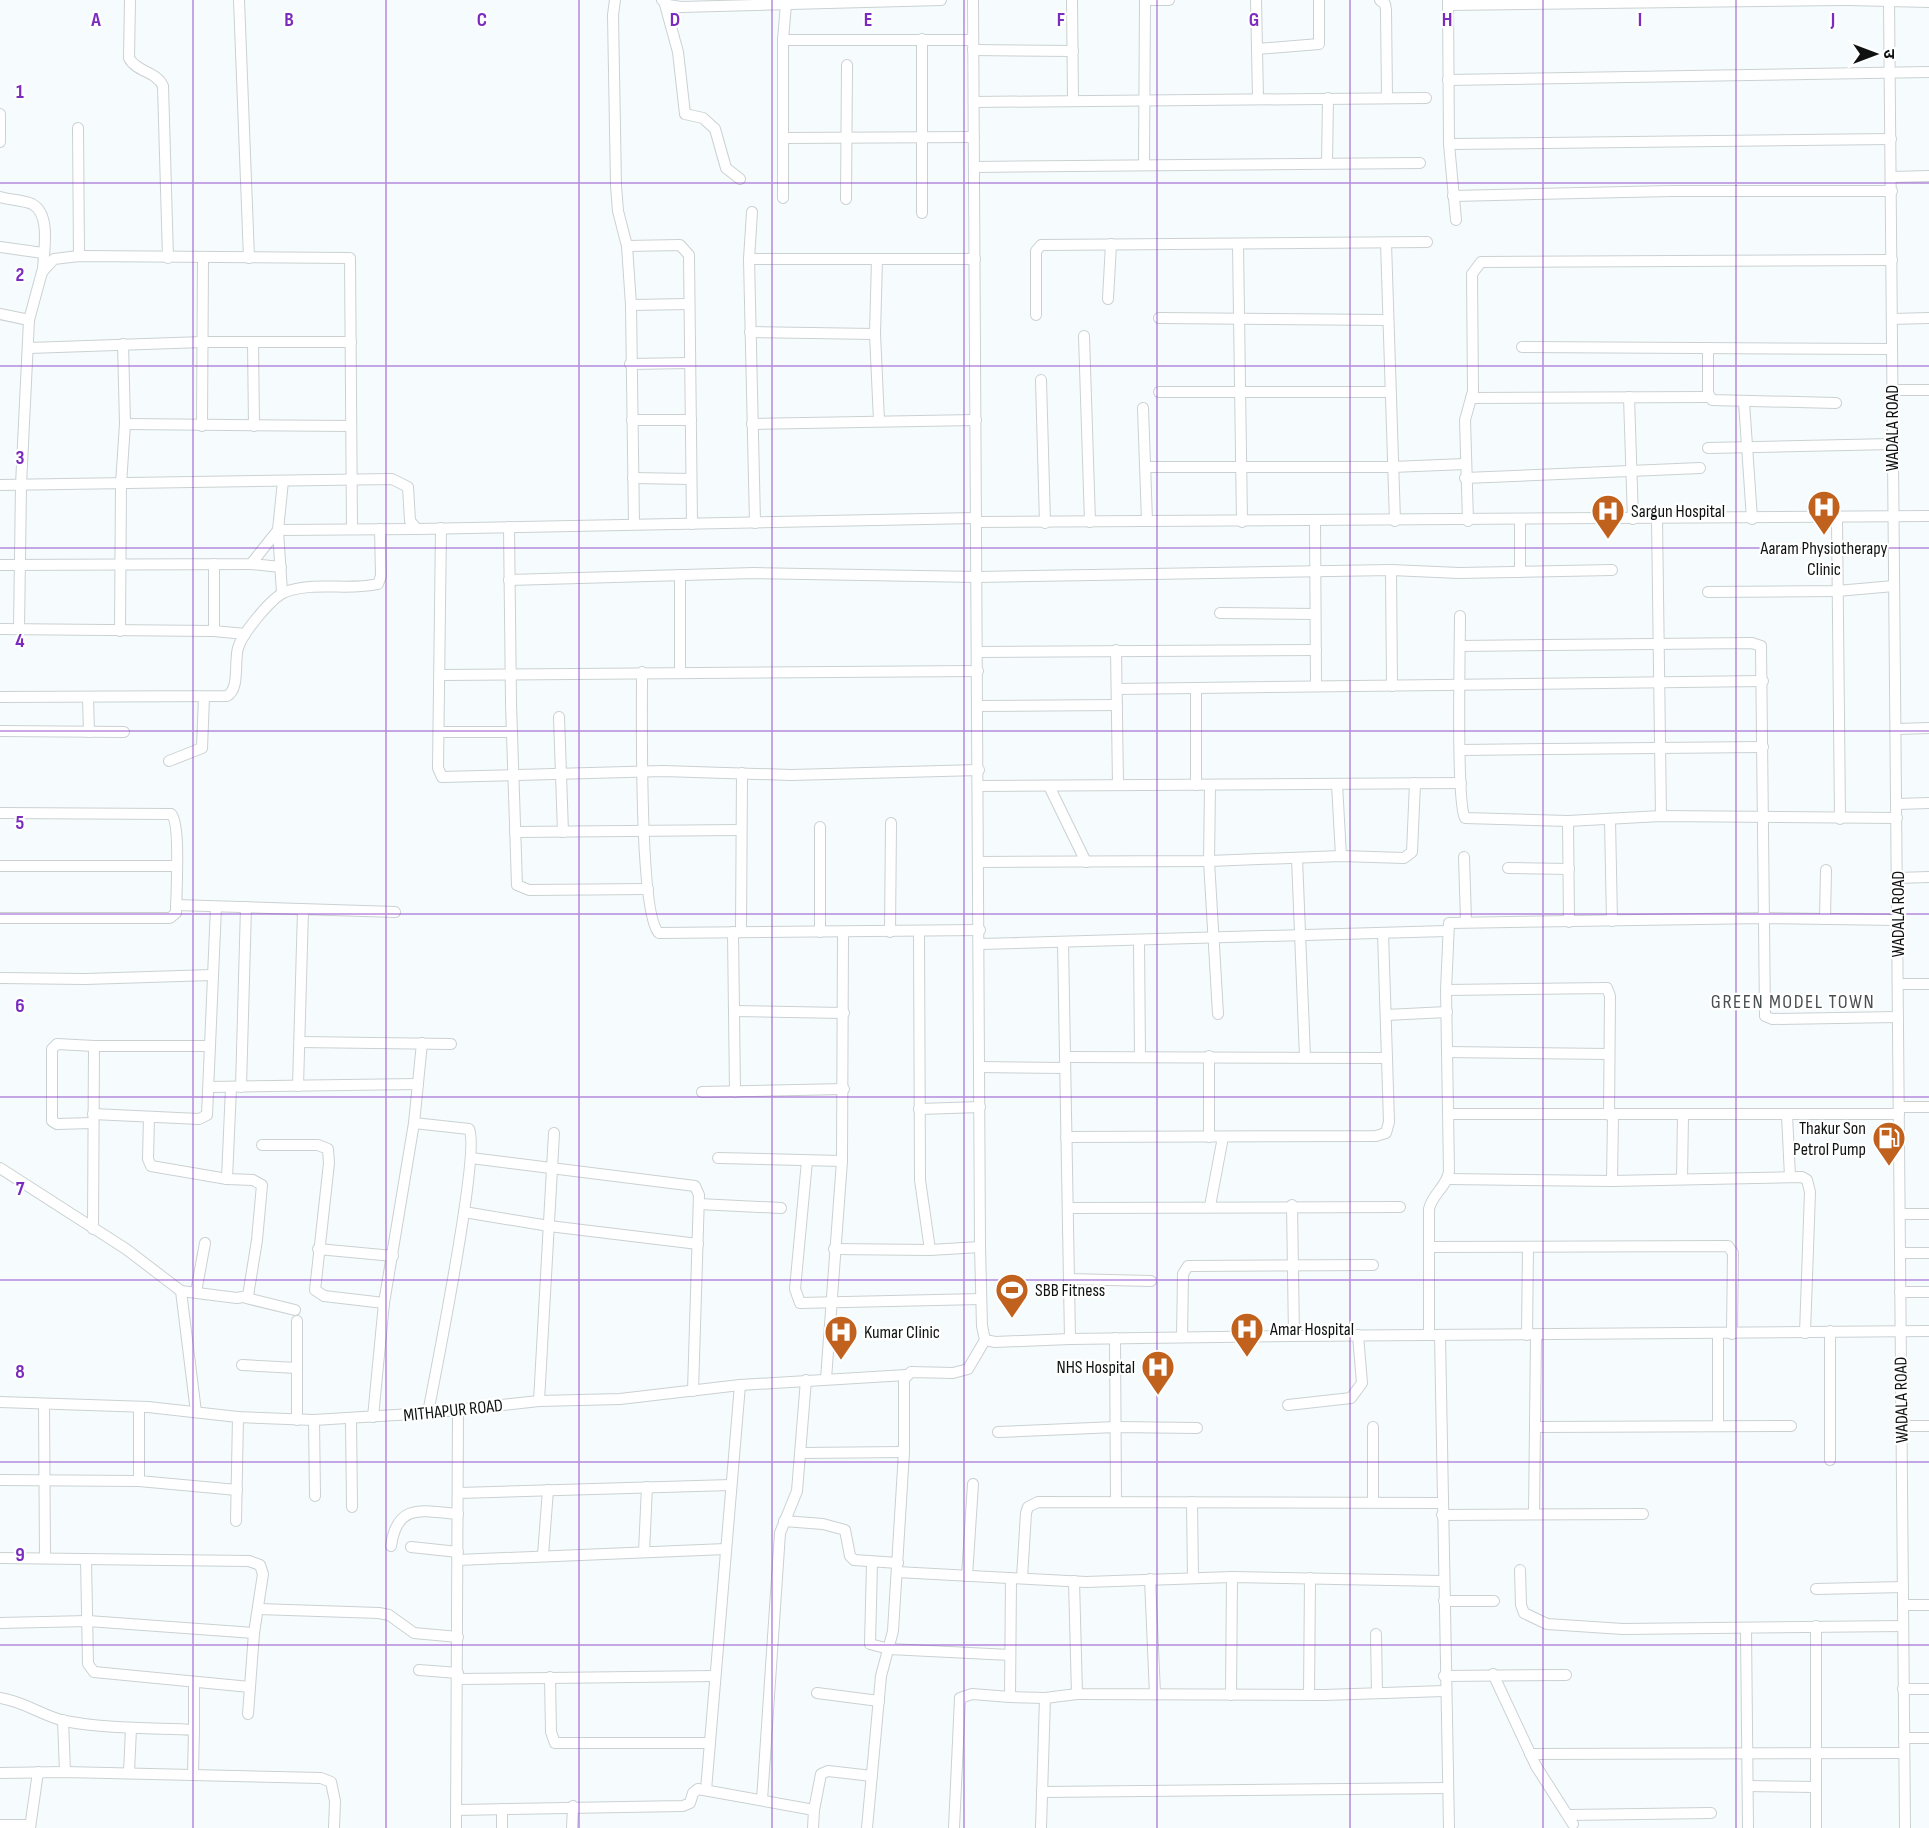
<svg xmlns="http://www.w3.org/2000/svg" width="1929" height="1828" font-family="'Sofia Sans Condensed','Noto Sans Devanagari',sans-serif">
	<rect width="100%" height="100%" fill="#f6fcfd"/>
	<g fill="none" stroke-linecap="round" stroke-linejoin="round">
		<g stroke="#cbd1d2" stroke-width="12">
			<g id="minor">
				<path d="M130,0L129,58C136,72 156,71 163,86L168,258"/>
				<polyline points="239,0 249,258"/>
				<polyline points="615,0 613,15 616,186 618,211 627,246 631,305 634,524"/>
				<polyline points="662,0 668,5 681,7 941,0"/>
				<polyline points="1072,0 1073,100"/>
				<polyline points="1145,0 1169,0"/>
				<polyline points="1256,0 1258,98"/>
				<polyline points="1380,0 1385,4 1386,10 1387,98"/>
				<polyline points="1448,0 1449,144 1456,220"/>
				<polyline points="1848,0 1929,2"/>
				<polyline points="1889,0 1905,1828"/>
				<polyline points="664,1 678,52 685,114 703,118 715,129 726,168 740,179"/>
				<polyline points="1448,5 1846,0"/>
				<polyline points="922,39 922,213"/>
				<polyline points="783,40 973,40"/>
				<polyline points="1257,49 1319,44 1319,0"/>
				<polyline points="973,50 1073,51"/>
				<polyline points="1448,80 1929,72"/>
				<polyline points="974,102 1426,98"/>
				<polyline points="0,114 0,142"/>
				<polyline points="78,128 79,256"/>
				<polyline points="784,138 974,137"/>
				<polyline points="1449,144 1891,139"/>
				<polyline points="1327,163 1328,98"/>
				<polyline points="1144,164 1145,0"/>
				<polyline points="974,167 1420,163"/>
				<polyline points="1892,177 1929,176"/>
				<polyline points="1453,196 1671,191 1892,191"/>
				<path d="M0,197C10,200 23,200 32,204C52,214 43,254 43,271"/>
				<polyline points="783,198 783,40 786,4"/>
				<polyline points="846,199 847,65"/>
				<polyline points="752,212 749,259 755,523"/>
				<polyline points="1386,243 1395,521"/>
				<polyline points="1238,245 1242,522"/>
				<polyline points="627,246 680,245 689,255 692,524"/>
				<polyline points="0,247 43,253"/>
				<polyline points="749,259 975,259"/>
				<polyline points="877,259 875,334 879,421"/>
				<polyline points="1108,299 1111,244"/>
				<polyline points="631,305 689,304"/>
				<polyline points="0,314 29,320"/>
				<polyline points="1036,315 1036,251 1041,245 1427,242"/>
				<polyline points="1159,318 1388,320"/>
				<polyline points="1892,319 1929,318"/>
				<polyline points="750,332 875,334"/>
				<polyline points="1084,336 1090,522"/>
				<polyline points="253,342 254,426"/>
				<polyline points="1522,347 1892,349"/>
				<polyline points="29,348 203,342 351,342"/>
				<polyline points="1708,348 1708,393 1712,400 1836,403"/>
				<polyline points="630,364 690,363"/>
				<polyline points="1041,380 1045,523"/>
				<polyline points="1892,390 1929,390"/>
				<polyline points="1159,392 1389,392"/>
				<polyline points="1629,397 1633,519"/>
				<polyline points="1471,398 1709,397"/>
				<polyline points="1744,402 1752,519"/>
				<polyline points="1143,408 1147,521"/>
				<polyline points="632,420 691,420"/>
				<polyline points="125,424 351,426"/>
				<polyline points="752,424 976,420"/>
				<polyline points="202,426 203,258"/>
				<polyline points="1708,448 1892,444"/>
				<polyline points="1146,467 1392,467 1465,464"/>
				<polyline points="633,478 691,479"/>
				<polyline points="1465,478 1700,468"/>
				<polyline points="0,485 392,479 408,487 410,521 417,529 976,518"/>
				<polyline points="1837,518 1840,819"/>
				<polyline points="1657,519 1661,816"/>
				<polyline points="1315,521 1316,685"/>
				<polyline points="1468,521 1465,420 1473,391 1472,274 1481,262 1892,260"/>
				<polyline points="976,522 1929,516"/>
				<polyline points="509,527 511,704 517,885 529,890 648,889"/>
				<polyline points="441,528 438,768 442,777 663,771 791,775 979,770"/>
				<polyline points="251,564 281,567"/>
				<polyline points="0,565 251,564 278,530 417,529"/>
				<polyline points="1391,570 1392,686"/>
				<polyline points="1520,572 1520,520"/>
				<polyline points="680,575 680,671"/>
				<polyline points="509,580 754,573 978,577 1391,570 1459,573 1612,570"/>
				<polyline points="1708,592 1837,591 1894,586"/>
				<polyline points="282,593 278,530 283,481"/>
				<polyline points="1220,613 1315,614"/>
				<path d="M1460,616C1460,645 1456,803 1465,818L1568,821L1661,816L1897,818"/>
				<polyline points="0,629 214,631 214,564"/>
				<polyline points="19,629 21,485 29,320 42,272 54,259 79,256 350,258 352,529"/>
				<polyline points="120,631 121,484 125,424 123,344"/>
				<polyline points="214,631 245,634"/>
				<polyline points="1460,646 1752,643 1761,646 1765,1016 1772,1019 1898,1017"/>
				<polyline points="1116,650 1118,785"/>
				<polyline points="978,652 1316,650"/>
				<path d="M642,672C642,709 639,916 659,933L980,930"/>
				<polyline points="441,675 978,671"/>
				<polyline points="1196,688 1196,785"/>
				<polyline points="1117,689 1763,681"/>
				<path d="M0,697L227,696C240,689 234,662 238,648C242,634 271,598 285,592C314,581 348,591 378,584L381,576L380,529"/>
				<polyline points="88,698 89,732"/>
				<polyline points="978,706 1117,705"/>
				<polyline points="559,717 563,832"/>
				<polyline points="1896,729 1929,728"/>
				<polyline points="0,731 124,732"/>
				<polyline points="439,732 512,732"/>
				<polyline points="1461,750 1763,747"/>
				<polyline points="169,761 202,748 204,697"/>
				<polyline points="1337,784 1341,856"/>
				<polyline points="1210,785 1209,861 1218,1014"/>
				<polyline points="979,786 1461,783"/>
				<polyline points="1049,786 1086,862"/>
				<polyline points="1897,804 1929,803"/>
				<path d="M0,813L171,814C181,822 176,896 176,913L170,918H0"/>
				<polyline points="1610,820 1612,921"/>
				<polyline points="1568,821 1569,922"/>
				<polyline points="515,832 741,830"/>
				<polyline points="1464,857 1466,921"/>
				<polyline points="1297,858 1305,1057"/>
				<polyline points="979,862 1209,861 1341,856 1404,858 1412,852 1415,783"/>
				<polyline points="0,866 176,866"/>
				<polyline points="1508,868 1569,869"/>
				<polyline points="1897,878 1929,877"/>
				<polyline points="176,905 395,912"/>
				<polyline points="1825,919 1826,870"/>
				<polyline points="919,931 920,1180 930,1250"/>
				<polyline points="733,932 735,1092"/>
				<polyline points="741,932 742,773"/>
				<polyline points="820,932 820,827"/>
				<polyline points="890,932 891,823"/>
				<polyline points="1139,940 1140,1057"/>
				<polyline points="1063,942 1070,1339"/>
				<polyline points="980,944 1447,931"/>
				<polyline points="0,978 85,979 212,975"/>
				<polyline points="1898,984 1929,984"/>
				<polyline points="1446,990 1607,988 1610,996 1609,1115"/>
				<polyline points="735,1011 844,1013"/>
				<polyline points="1386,1015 1447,1012"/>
				<polyline points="300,1042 451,1044"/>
				<polyline points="1447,1052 1609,1054"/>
				<polyline points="1209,1056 1209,1137"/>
				<polyline points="1065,1057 1387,1058"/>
				<polyline points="980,1067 1065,1068"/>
				<polyline points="298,1086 303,910"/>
				<polyline points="209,1087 418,1084"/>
				<polyline points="241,1087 246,907"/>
				<polyline points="702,1092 844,1089"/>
				<polyline points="1899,1107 1929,1107"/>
				<polyline points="919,1109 980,1107"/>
				<polyline points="93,1114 199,1119 207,1115 216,907"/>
				<polyline points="1448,1114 1899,1114"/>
				<polyline points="1787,1115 1790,1177"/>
				<polyline points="149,1117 148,1159 151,1166 227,1179 253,1180 262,1185 257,1240 248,1296 237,1298 181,1291"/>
				<polyline points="92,1123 57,1124 52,1121 52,1049 57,1044 94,1046"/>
				<path d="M414,1123L469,1129C481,1149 435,1375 428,1413"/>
				<polyline points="1066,1137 1376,1136 1386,1133 1389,1122 1383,933"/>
				<polyline points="262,1145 318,1145 328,1149 329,1163 315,1290 324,1296 384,1303"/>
				<polyline points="471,1158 695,1186 699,1195 693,1391"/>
				<polyline points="718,1158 842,1161"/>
				<polyline points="807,1161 795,1289 800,1303 981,1299"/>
				<polyline points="0,1168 126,1249 181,1291 196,1412"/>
				<polyline points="227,1179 231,1087"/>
				<polyline points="1448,1179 1612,1181 1802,1177 1807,1180 1810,1192 1805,1333"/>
				<polyline points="1682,1179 1683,1115"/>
				<polyline points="1612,1181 1613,1115"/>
				<polyline points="699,1204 781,1208"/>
				<polyline points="1292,1205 1294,1336"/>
				<polyline points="1210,1206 1223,1137"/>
				<polyline points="1068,1208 1400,1207"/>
				<polyline points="464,1212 549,1226 698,1244"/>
				<polyline points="1900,1214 1929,1214"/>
				<polyline points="93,1229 94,1046 210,1046"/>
				<polyline points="1429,1247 1728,1246 1733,1253 1732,1334"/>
				<polyline points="318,1249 393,1256"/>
				<polyline points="834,1249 930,1250 980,1247"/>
				<polyline points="1900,1253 1929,1253"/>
				<polyline points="1069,1279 1151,1281"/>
				<polyline points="196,1292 205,1243"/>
				<polyline points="1900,1292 1929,1292"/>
				<polyline points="246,1298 295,1310"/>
				<polyline points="297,1321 297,1420"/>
				<polyline points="1830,1331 1830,1460"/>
				<polyline points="1718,1334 1718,1424"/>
				<path d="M1429,1335V1209C1432,1194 1447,1187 1449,1171L1446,990L1449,923L1764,918L1898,920"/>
				<polyline points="1440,1335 1449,1828"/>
				<polyline points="1527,1335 1528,1247"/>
				<polyline points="1182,1337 1183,1274 1188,1266 1373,1265"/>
				<polyline points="1115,1338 1116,1502"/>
				<polyline points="985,1340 995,1342 1070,1339 1294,1336 1929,1331"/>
				<polyline points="242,1365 297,1368"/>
				<polyline points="826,1379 842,1161 843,933"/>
				<polyline points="539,1401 554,1133"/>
				<polyline points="0,1402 148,1407 238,1417 314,1420 428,1413 539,1401 620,1399 740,1385 906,1375"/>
				<polyline points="44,1404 45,1558"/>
				<polyline points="1288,1405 1351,1398 1362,1383 1358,1335"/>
				<polyline points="139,1407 139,1481 237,1490"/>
				<polyline points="373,1417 384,1303 414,1123 422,1043"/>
				<polyline points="351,1419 352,1507"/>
				<polyline points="314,1420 315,1496"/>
				<polyline points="1902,1426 1929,1426"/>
				<polyline points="1373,1427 1373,1502"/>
				<polyline points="1536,1427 1791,1426"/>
				<polyline points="998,1432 1116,1427 1197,1428"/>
				<polyline points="801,1453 904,1452"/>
				<polyline points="0,1480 139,1481"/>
				<polyline points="458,1493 731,1485"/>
				<polyline points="1192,1502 1193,1578"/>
				<polyline points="1534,1513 1536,1335"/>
				<polyline points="1442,1515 1643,1514"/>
				<polyline points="236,1521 238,1417"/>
				<polyline points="784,1521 823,1524 845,1530 850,1556 854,1560 898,1563"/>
				<path d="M391,1546C397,1502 423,1511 458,1514"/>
				<polyline points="411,1547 458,1552"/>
				<polyline points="644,1552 647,1487"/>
				<polyline points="543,1555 548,1490"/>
				<polyline points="0,1558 249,1561 260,1565 263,1574 254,1633 248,1714"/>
				<polyline points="86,1559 88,1664 94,1672 250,1687"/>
				<polyline points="458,1560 726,1549"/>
				<polyline points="872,1563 870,1644 889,1649 1010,1655"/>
				<polyline points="1520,1570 1521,1605 1524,1613 1547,1624 1623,1629 1903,1626"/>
				<polyline points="897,1572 1086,1582 1232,1577 1443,1581"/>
				<polyline points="967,1576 973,1484"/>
				<polyline points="1022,1578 1026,1513 1028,1507 1038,1502 1442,1503"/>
				<polyline points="1150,1579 1155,1694"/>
				<polyline points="1074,1581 1077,1694 1324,1695 1444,1691"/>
				<polyline points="1816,1589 1903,1587"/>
				<polyline points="1444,1601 1494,1601"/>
				<polyline points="1903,1605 1929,1605"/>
				<polyline points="258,1609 379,1613 389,1615 414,1633 458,1637"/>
				<polyline points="0,1623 88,1621 254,1633"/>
				<polyline points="1746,1629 1748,1828"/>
				<polyline points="1376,1634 1377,1693"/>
				<polyline points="419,1670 458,1673"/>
				<polyline points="1493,1674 1536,1766 1573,1824"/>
				<polyline points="1444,1676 1566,1675"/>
				<polyline points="550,1677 551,1732 555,1743 710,1743"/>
				<polyline points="457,1679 715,1676"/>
				<polyline points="194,1683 194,1730"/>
				<polyline points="1903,1689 1929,1689"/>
				<polyline points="817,1693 879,1701"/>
				<polyline points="1231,1695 1232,1577"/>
				<polyline points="1309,1695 1310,1578"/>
				<polyline points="1010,1697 1045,1698 1077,1694"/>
				<path d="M0,1698C23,1701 43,1716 65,1721C107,1729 152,1728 194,1730L193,1775"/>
				<polyline points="63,1720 65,1772"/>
				<polyline points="1904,1738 1929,1738"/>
				<polyline points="1530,1754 1904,1753"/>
				<polyline points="0,1773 65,1772 321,1778 331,1782 335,1801 334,1828"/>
				<polyline points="129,1773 131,1728"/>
				<polyline points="1748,1786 1816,1787"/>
				<polyline points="706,1790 740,1385"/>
				<polyline points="1042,1792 1448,1788"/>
				<polyline points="762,1800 780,1533 797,1491 806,1380"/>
				<polyline points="456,1810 683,1806 690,1803 693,1793 698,1789 814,1810 813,1828"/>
				<polyline points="814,1810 821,1774 828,1771 872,1776"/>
				<polyline points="1569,1815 1711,1813"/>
				<polyline points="0,1825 30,1825"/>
				<polyline points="30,1828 38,1772"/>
				<polyline points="456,1828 458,1409"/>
				<polyline points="502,1828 502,1809"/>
				<polyline points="572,1828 573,1806"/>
				<polyline points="867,1828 881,1676 893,1631 904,1452 904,1379 911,1372 953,1373 968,1369 985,1340 982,1326 980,1247 973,0"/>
				<polyline points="954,1828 960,1698 972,1694 1010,1697 1011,1578"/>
				<polyline points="1041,1828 1045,1698"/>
				<polyline points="1816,1828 1816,1626"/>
			</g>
		</g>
		<use href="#minor" stroke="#fff" stroke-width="10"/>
	</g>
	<path fill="none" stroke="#7b2cbf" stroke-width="1.5" stroke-opacity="0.55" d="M193,0V1828M386,0V1828M579,0V1828M772,0V1828M964,0V1828M1157,0V1828M1350,0V1828M1543,0V1828M1736,0V1828M0,183H1929M0,366H1929M0,548H1929M0,731H1929M0,914H1929M0,1097H1929M0,1280H1929M0,1462H1929M0,1645H1929"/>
	<defs>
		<g id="hospital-pin" transform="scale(1.725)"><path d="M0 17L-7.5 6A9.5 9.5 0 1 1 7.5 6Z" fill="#c1611e" stroke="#fff"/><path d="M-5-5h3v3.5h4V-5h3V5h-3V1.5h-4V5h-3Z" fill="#fff"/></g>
		<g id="fuel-pin" transform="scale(1.725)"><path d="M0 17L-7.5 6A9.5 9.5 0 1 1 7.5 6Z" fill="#c1611e" stroke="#fff"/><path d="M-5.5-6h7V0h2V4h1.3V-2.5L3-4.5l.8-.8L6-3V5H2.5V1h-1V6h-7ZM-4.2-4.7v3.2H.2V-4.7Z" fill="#fff"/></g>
		<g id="stadium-pin" transform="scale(1.725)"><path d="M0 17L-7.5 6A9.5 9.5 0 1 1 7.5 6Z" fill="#c1611e" stroke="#fff"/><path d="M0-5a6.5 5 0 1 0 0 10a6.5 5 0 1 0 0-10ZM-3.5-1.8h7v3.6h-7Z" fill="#fff"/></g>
	</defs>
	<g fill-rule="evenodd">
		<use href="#hospital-pin" x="1824" y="507"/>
		<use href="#hospital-pin" x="1608" y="511"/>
		<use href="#fuel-pin" x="1889" y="1138"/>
		<use href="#stadium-pin" x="1012" y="1290"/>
		<use href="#hospital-pin" x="1247" y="1329"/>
		<use href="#hospital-pin" x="841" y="1332"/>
		<use href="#hospital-pin" x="1158" y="1367"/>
	</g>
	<g text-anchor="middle" stroke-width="4.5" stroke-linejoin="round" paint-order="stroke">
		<g font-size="18" fill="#101212" stroke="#fff">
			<text transform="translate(1892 428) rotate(-90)" y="6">WADALA ROAD</text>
			<text transform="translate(1898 914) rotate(-90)" y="6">WADALA ROAD</text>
			<text transform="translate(1901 1400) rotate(-91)" y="6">WADALA ROAD</text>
			<text transform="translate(453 1410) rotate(-6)" y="6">MITHAPUR ROAD</text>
		</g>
		<g font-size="18" fill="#101212" stroke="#fff" text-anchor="start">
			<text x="1631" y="517">Sargun Hospital</text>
			<text x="1824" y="554" text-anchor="middle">Aaram Physiotherapy<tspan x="1824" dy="21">Clinic</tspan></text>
			<text x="1866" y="1134" text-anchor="end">Thakur Son<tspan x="1866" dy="21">Petrol Pump</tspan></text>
			<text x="1035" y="1296">SBB Fitness</text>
			<text x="1270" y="1335">Amar Hospital</text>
			<text x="864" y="1338">Kumar Clinic</text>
			<text x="1135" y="1373" text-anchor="end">NHS Hospital</text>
		</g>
		<g font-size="20" letter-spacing="1.5" fill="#4a4f4f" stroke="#fff">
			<text x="1793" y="1008">GREEN MODEL TOWN</text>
		</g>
	</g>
	<g font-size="20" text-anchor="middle" font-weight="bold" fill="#7b2cbf" stroke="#fff" stroke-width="4.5" stroke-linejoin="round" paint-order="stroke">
		<text x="96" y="26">A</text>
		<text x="289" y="26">B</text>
		<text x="482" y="26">C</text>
		<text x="675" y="26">D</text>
		<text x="868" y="26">E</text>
		<text x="1061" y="26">F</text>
		<text x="1254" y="26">G</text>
		<text x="1447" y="26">H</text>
		<text x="1640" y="26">I</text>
		<text x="1833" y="26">J</text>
		<text x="20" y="98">1</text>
		<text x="20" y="281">2</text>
		<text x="20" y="464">3</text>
		<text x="20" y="647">4</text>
		<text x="20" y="829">5</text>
		<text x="20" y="1012">6</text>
		<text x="20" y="1195">7</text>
		<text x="20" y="1378">8</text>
		<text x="20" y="1561">9</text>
	</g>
	<g transform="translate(1875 54) rotate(90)" stroke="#ffffff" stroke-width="4.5" paint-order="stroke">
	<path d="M0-4.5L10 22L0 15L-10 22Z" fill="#101212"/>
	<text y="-9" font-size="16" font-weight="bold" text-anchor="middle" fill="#101212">उ</text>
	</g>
</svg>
